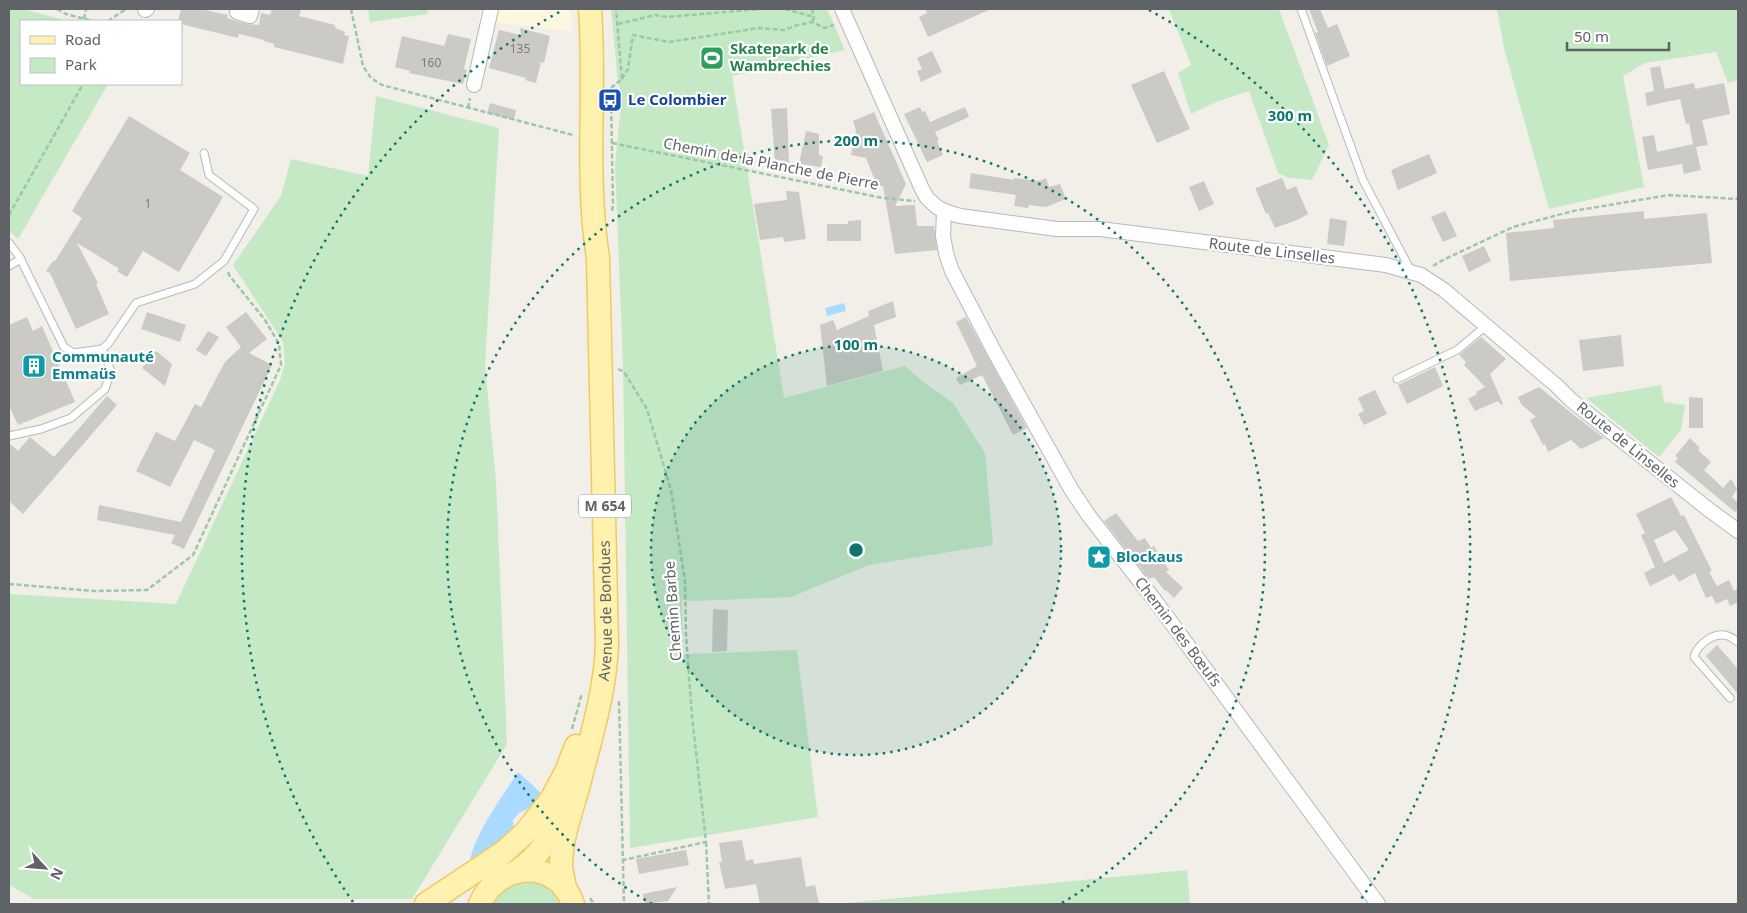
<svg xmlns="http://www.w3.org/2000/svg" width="1747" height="913" font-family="'Noto Sans',sans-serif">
	<rect width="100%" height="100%" fill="#f1efe8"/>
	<polygon fill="#fef7e0" points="482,9 570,9 573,31 479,21"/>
	<g fill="#c5e8c5">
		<polygon points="9,9 23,9 67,21 21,21 21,84 108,84 18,239 9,231"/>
		<polygon points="368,9 427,9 428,14 370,22"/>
		<polygon points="611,9 827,9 845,50 732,76 784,398 905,366 922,381 953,403 985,453 993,545 869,565 791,597 694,601 682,600 683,654 797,650 818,817 630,848 623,364 615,165 622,94 618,83"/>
		<polygon points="1169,9 1279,9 1329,145 1312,180 1289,178 1278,173 1249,91 1216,102 1191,114 1178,73 1191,65"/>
		<polygon points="1497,9 1738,9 1738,80 1728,83 1716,52 1645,63 1623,76 1644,187 1549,209 1504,48"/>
		<polygon points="376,96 499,128 485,366 496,481 507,744 412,899 34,899 9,885 9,594 176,604 280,380 285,364 283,342 233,265 281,196 291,159 368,176"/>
		<polygon points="1661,385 1664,402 1685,405 1681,430 1659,457 1586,398"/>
		<polygon points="1187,870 1190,904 837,904"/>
		<polygon points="539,880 565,904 491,904 505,886"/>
	</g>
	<g fill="#aadaff">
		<polygon points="844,303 846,311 827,316 825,308"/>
		<path d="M518,772L541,793L531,807L519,813L513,820L514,831L470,863C472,837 504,794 518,772Z"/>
	</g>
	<g fill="#cccac5" fill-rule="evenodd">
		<polygon points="181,9 200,9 228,15 227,18 247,24 259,25 261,13 270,15 272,9 301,9 299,16 335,25 335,28 345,32 344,35 349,36 343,64 274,47 274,44 264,41 264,40 239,34 238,38 181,24 181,21 178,21"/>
		<polygon points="925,9 991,9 928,37 919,17 927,13"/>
		<polygon points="1309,9 1320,9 1328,28 1337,24 1350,56 1327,66 1315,33 1318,32"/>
		<polygon points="520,28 550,36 544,63 541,62 536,83 525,80 526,78 489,68 499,30 521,35"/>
		<polygon points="448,34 471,39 464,69 467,70 463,84 409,73 410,71 395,67 402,36 444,46"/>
		<polygon points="932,51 942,72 921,82 917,71 922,69 917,58"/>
		<polygon points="1660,66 1665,89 1694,83 1695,89 1724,83 1730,114 1702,120 1708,145 1696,147 1701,170 1684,174 1682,164 1648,170 1642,137 1654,135 1657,152 1693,144 1689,123 1686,124 1680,99 1647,106 1645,93 1654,91 1650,68"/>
		<polygon points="1164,71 1190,129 1157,143 1131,85"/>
		<polygon points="490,103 516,110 514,120 487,113"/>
		<polygon points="920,107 922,112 925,111 930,122 965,107 969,117 935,132 939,140 937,141 943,155 927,162 904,114"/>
		<polygon points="787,108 789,163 775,163 771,109"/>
		<polygon points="874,112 906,184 895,206 915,205 917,226 934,226 937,250 895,254 883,186 873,185 874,178 866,158 851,155 856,130 853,121"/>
		<polygon points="129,116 190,153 180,170 223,197 179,272 143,251 127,277 118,272 118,268 77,243 98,283 96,284 109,314 76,329 50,273 46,271 53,261 55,261 82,218 72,211"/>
		<polygon points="806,131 819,134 819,155 823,156 821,167 799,164"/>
		<polygon points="1429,154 1437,173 1398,190 1391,170"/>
		<polygon points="971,173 1014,180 1014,178 1040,181 1046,178 1049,187 1060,184 1066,199 1046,207 1029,205 1028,208 1014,206 1016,195 969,188"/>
		<polygon points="1282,178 1287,190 1296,186 1308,214 1297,220 1275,228 1268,213 1266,214 1256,190 1256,188"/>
		<polygon points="1204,181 1214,204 1199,211 1189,187"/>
		<polygon points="786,191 799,192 806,239 784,242 783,237 760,240 754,204 787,200"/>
		<polygon points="1445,211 1457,236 1443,242 1431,217"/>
		<polygon points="1644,211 1644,219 1707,213 1712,263 1510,281 1506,233 1554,228 1553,220"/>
		<polygon points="1330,218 1347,221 1344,246 1327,244"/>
		<polygon points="861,220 861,241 827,241 827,224 848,224 848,221"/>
		<polygon points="1484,246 1491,261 1469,272 1462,256"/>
		<polygon points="893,301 896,317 874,325 883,371 827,386 820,325 833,320 837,330 869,316 868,311"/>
		<polygon points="147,312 186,325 180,342 141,329"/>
		<polygon points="246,312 267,339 249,353 272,365 184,549 171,543 175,535 97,520 99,505 181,522 215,450 194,440 170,487 136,471 156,432 175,441 195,404 201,407 225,362 241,347 226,327"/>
		<polygon points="27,317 33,331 42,326 75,402 18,425 9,406 9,325"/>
		<polygon points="966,317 1027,428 1013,435 982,375 960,385 956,378 977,366 956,322"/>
		<polygon points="208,331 219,337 206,356 196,350"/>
		<polygon points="1621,335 1624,366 1583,371 1579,340"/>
		<polygon points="1481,337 1506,359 1490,374 1503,404 1501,405 1498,401 1475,411 1468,399 1477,394 1476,392 1485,387 1464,365 1466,362 1459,355"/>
		<polygon points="156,351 172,364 165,386 142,368"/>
		<polygon points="1435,367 1443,386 1407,404 1398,385"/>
		<polygon points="1539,387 1574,415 1604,438 1581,449 1571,440 1548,452 1545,444 1543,445 1530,420 1536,417 1521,404 1518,397"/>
		<polygon points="1375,390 1387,414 1364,425 1358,414 1364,411 1358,398"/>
		<polygon points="107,396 117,405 23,514 9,501 9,443 18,451 30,437 54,457"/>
		<polygon points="1689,397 1703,398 1703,428 1689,428"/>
		<polygon points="1690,438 1700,448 1698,450 1711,462 1704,470 1723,488 1731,479 1737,489 1732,497 1738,503 1738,509 1735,512 1675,462 1678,458 1675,456"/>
		<path d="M1671,497L1681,516L1684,515L1712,571L1709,572L1717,586L1729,580L1734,591L1738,589V602L1730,606L1727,599L1716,604L1712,596L1706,598L1695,573L1679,582L1674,574L1650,586L1644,573L1655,567L1641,535L1645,533L1636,514ZM1675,530L1689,550L1664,563L1654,540Z"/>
		<polygon points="1116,513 1138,541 1145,538 1151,548 1154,546 1169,570 1166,572 1183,588 1174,598 1166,590 1165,591 1154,577 1149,579 1104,521"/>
		<polygon points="713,609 728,610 727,651 712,652"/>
		<polygon points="1717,645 1738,669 1738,694 1706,656"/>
		<polygon points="742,840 746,861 753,859 754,864 801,857 806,887 815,885 819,904 760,904 756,884 725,889 719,862 722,862 719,843"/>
		<polygon points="686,850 689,865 639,874 636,859"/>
		<polygon points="677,887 668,901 645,904 643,894"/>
	</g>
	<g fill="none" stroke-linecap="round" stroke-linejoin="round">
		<g stroke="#b5b8bc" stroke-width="9">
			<g id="service">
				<polyline points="1301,9 1363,180 1411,271"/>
				<polyline points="9,243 19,256 64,347 73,353 102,349 111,371 105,389 71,418 41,429 9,436"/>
				<polyline points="9,266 21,259"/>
				<polyline points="102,349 108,344 136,303 195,284 224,261 254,209 209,175 204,153"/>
				<polyline points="1397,379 1457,350 1486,326"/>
				<path d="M1730,698L1694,657C1697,645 1714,631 1728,636C1731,637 1735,640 1738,642"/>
			</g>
		</g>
		<g stroke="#b5b8bc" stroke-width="16">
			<g id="minor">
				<polyline points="842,9 922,189 927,198 937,207 944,211 960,216 1057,229 1100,229 1386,265 1421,275 1444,290 1557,386 1571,400 1708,509 1738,531"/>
				<polyline points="145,10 147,9"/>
				<polyline points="237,12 250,16 252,9"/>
				<polyline points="474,85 491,9"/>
				<polyline points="944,211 943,236 946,253 952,271 995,353 1071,489 1089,516 1156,602 1378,904"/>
			</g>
		</g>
		<g stroke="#f2c960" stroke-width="25">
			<g id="primary">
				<path d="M516,872C542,854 550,838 562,809"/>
				<path id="s1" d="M565,889C564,881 562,874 561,866C561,838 572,810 579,784C591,737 605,693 607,645L598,258C585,176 596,91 590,9"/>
				<polyline points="426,904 504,852 526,832 552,798 566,772 576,746"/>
				<path d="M480,904C498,861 558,858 573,904"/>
			</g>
		</g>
		<g stroke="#9cc7a9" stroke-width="2.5" stroke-dasharray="5 2.5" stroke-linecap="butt">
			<polyline points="57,9 66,14 93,21"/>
			<polyline points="351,9 363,66 371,78 382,85 573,135"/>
			<polyline points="785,9 814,17"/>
			<polyline points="812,9 814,17 812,22"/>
			<polyline points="84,19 86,9"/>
			<polyline points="108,21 126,9"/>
			<polyline points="618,24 655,15 667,17 760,9"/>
			<polyline points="622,79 628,69 633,35 669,42 759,28 784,30 798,25 812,22 824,28 834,25"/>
			<polyline points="611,88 622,79 616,9"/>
			<polyline points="611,101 613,204 612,213"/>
			<polyline points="468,108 470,98"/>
			<polyline points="612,143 883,198 915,201"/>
			<polyline points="9,215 83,84"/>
			<polyline points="1433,266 1443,260 1513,227 1573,211 1669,195 1738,199"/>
			<polyline points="618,369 624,372 647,409 671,490 685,581 686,635 692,716 706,842 623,860"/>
			<polyline points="9,584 94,591 147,590 193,555 281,365 279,344 265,320 229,275 228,271"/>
			<polyline points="619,701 624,904"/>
			<polyline points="572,729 582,693"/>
			<polyline points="706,842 709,904"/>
			<polyline points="590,898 594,904"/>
		</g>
		<use href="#service" stroke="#fff" stroke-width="7"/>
		<use href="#minor" stroke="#fff" stroke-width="14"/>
		<use href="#primary" stroke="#fff2af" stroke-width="22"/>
	</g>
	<circle cx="856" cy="550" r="205" fill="#0f766e" fill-opacity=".12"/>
	<g fill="none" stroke="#0f766e" stroke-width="2.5" stroke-dasharray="2.5 5">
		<circle cx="856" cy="550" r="205"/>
		<path d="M652 904A409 409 0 1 1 1060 904"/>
		<path d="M353 902A614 614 0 0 1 563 10M1149 10A614 614 0 0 1 1359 902"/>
	</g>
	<defs>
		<g id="stadium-square" transform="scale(1.25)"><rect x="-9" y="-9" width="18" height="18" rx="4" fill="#2e9e5b" stroke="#fff"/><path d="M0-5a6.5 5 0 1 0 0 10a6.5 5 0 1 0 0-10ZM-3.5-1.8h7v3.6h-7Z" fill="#fff"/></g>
		<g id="bus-square" transform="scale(1.25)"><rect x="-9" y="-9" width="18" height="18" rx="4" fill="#1a4fb4" stroke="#fff"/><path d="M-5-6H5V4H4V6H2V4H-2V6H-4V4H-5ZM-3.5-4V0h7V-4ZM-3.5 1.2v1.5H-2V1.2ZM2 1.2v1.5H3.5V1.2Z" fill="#fff"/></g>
		<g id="building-square" transform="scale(1.25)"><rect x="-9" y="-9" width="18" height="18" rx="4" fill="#0f9aa8" stroke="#fff"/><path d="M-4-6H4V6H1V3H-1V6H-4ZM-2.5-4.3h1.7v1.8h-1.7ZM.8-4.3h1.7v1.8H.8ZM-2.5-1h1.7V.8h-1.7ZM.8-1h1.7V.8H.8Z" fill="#fff"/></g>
		<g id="sight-square" transform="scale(1.25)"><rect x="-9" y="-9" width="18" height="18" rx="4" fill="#0f9aa8" stroke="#fff"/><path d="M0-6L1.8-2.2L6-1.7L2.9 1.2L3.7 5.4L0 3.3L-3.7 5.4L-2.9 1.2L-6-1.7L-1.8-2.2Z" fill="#fff"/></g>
	</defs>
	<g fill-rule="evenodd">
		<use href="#stadium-square" x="712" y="58"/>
		<use href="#bus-square" x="610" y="100"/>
		<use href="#building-square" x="34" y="366"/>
		<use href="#sight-square" x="1099" y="557"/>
	</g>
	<g text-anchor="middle" stroke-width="4.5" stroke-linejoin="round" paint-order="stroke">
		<g font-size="12" fill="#7a7d7f">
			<text x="520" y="53">135</text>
			<text x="431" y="67">160</text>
			<text x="148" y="208">1</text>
		</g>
		<rect fill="#fff" stroke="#8f9295" stroke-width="1" x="579" y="494.5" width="52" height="23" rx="4"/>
		<g font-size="14" font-weight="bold" fill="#5f6368">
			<text x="605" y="511">M 654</text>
		</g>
		<g font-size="15" font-weight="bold" fill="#27864d" stroke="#fff" text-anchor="start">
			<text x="730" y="54">Skatepark de<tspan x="730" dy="17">Wambrechies</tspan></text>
		</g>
		<g font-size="15" font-weight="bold" fill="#164399" stroke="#fff" text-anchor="start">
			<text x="628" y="105">Le Colombier</text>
		</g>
		<g font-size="15" fill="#5f6368" stroke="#fff">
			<text transform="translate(771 164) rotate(11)" y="5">Chemin de la Planche de Pierre</text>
			<text transform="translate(1272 251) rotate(7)" y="5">Route de Linselles</text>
			<text transform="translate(1628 445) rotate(39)" y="5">Route de Linselles</text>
			<text dy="5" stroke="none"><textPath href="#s1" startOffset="284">Avenue de Bondues</textPath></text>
			<text transform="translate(673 611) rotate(-94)" y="5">Chemin Barbe</text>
			<text transform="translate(1178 632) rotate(53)" y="5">Chemin des Bœufs</text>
		</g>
		<g font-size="15" font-weight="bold" fill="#0d838f" stroke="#fff" text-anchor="start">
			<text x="52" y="362">Communauté<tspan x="52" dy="17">Emmaüs</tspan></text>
			<text x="1116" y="562">Blockaus</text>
		</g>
	</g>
	<circle cx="856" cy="550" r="8" fill="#0f766e" stroke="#fff" stroke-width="2.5"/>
	<g font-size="15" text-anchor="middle" font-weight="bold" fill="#0f766e" stroke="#fff" stroke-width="4.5" stroke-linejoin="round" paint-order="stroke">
		<text x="1290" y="121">300 m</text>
		<text x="856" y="146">200 m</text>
		<text x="856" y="350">100 m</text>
	</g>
	<rect width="1747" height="913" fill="none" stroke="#5f6368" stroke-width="20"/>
	<rect x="20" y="20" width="162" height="65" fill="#ffffff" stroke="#bfc1c3"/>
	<rect x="30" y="36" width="25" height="8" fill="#fff2af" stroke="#bfc1c3"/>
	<text x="65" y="45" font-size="15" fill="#5f6368">Road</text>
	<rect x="30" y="58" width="25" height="15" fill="#c5e8c5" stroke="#bfc1c3"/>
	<text x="65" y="70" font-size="15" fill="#5f6368">Park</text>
	<g transform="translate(45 868) rotate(116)" stroke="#ffffff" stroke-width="4" paint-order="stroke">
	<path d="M0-4L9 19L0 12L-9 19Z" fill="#5f6368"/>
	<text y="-8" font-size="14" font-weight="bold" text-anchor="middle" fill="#5f6368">N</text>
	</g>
	<path d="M1567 42v8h102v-8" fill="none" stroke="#5f6368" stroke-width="2.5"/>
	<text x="1574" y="42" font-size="15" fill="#5f6368" stroke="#ffffff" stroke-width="4" paint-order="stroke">50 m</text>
</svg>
